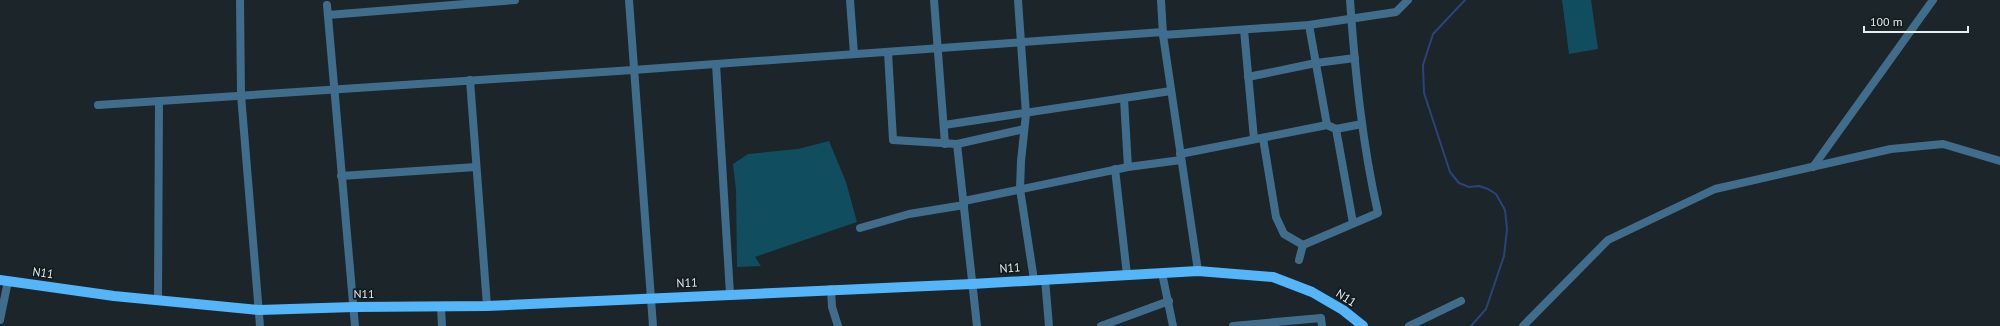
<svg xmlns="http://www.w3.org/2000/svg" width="2000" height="326" font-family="'PT Sans',sans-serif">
	<rect width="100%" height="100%" fill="#1c2529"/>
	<g fill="#104d5e">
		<polygon points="1562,0 1591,0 1598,49 1569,54"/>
		<polygon points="829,141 846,182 857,222 755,257 761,266 737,267 736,190 733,164 748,154 798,149"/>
	</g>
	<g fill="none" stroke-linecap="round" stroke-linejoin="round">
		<polyline stroke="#2a447b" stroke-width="2" points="1465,0 1433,34 1423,65 1424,93 1450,172 1459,183 1469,187 1479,186 1488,189 1496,194 1505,210 1507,229 1504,256 1486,309 1471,326"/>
		<g stroke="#416d8d" stroke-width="8">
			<polyline points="240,0 241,95 260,326"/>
			<polyline points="629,0 653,326"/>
			<polyline points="850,0 854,54"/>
			<polyline points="934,0 945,144"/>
			<polyline points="1018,0 1026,114 1021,161 1020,189 1034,280"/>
			<polyline points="1161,0 1163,35 1198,271"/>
			<polyline points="327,5 355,326"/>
			<polyline points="328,15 515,0"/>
			<polyline points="1309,25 1327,125"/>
			<polyline points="1244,30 1254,139"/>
			<polyline points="1163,35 1309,25 1396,12 1408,0"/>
			<polyline points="888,52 893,140 957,144 1024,129"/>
			<polyline points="716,64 730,294"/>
			<polyline points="1248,77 1316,63 1355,58"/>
			<polyline points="470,80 487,306"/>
			<polyline points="1124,99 1128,167"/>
			<polyline points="98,105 633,70 1163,32"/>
			<polyline points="944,125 1171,91"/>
			<polyline points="1336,129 1353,223"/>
			<polyline points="1263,138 1276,217 1284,234 1303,245"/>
			<polyline points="957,144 977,326"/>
			<polyline points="1180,154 1327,125 1336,129 1362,124"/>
			<polyline points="1813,167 1933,0"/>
			<polyline points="1115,169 1127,275"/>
			<polyline points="341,176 476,167"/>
			<polyline points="964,201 1128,167 1181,160"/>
			<polyline points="860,228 909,214 964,205"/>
			<path d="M1299,260L1303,245L1378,213C1362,143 1355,71 1350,0"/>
			<polyline points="1162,273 1173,326"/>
			<polyline points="1045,279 1049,326"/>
			<polyline points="831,289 832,307 838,326"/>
			<polyline points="158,301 159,101"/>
			<polyline points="441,307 442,326"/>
			<polyline points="0,320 8,281"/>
			<polyline points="1101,326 1169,301"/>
			<polyline points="1233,326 1321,318 1322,326"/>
			<polyline points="1409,326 1461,301"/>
			<polyline points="1523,326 1608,240 1715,189 1891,149 1943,144 2000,161"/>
		</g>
		<polyline stroke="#55b5f9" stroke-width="10" points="0,280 114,296 259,310 354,307 487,306 972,284 1198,271 1273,277 1312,292 1343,310 1363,326"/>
	</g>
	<g text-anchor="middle" stroke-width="3.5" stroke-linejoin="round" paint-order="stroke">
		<g font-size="12" fill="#e7eef0" stroke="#121c1f">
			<text transform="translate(1010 268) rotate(-4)" y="4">N11</text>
			<text transform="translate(43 273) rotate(8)" y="4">N11</text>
			<text transform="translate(687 283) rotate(-2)" y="4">N11</text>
			<text x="364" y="298">N11</text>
			<text transform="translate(1346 298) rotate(33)" y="4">N11</text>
		</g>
	</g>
	<path d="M1864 26v6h104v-6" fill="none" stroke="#e7eef0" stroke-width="2"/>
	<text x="1870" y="26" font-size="12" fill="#e7eef0" stroke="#121c1f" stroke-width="3" paint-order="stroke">100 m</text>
</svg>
